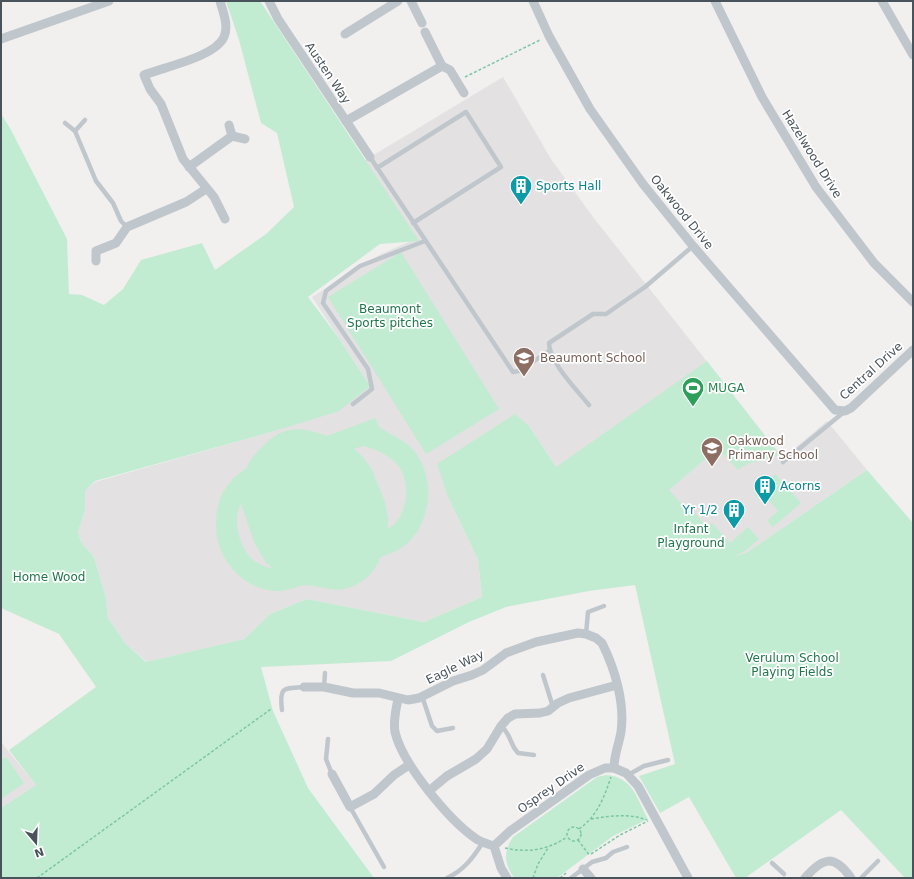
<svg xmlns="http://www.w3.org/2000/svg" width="914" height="879" font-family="'DejaVu Sans',sans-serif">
	<rect width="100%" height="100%" fill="#f2efef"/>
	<g fill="#e3e1e1">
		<polygon points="503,77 551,159 593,217 783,458 827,421 867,470 746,553 710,562 556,467 529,426 448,497 478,560 482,597 424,622 307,599 270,614 244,639 147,662 125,643 108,618 106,598 94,557 81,542 78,532 85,510 85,491 95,482 278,430 370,386 312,297 381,254 411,241 362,162"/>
		<polygon points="1,742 36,785 1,808"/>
	</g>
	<g fill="#c2ecd2" fill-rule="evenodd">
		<path d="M226,1H260L419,241L380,244L308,297L338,337L370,386L339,411L278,430L95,481L85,491V510L78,532L81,542L94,557L106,598L108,618L125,643L146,662L244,639L270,614L307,599L424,622L482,597L478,560L448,497L437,464L515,414L529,426L556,467L707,361L779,454C765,465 753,457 738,470L716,446L711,454L669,490L690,513L693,511L707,527L712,523L730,543L748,527L759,539L745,551L734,556L746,553L867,470L913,523V878H905L841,810L745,878H736L689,797L660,813L639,776L675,764L635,585L589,591L506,607L469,622L391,661L261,667L273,711L308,788L374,878H1V808L36,785L9,750L96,687L59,634L1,608V114L10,128L67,239L69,294L82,295L104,305L123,289L141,260L202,243L215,270L266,234L294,207L277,133L261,123L239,40Z"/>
		<polygon points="401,252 499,409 426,454 328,297"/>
		<path d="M375,418L379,427C391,435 404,439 414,451C435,477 432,518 409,542C404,546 397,551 391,553C388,555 382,555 380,558C379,559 379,562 378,563C373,572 366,580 357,584C337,595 327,587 307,585C300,585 286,592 275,591C243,589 217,559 216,528C215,502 224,482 247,468C249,460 254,456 259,450C281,426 298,425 327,436ZM363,446C375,449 387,454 396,463C412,481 409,516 388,529V518L385,502L371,468L362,456L354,449ZM241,504L254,542L266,563L274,569C265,567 258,564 251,558C239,546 232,519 241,504Z"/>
		<polygon points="775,474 801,503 773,527 767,521 778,511 763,493 757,497 754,492"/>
		<polygon points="6,757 24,783 1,799 1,760"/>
		<path d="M606,775C633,777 636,797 648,819L613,836L557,878H514C504,863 503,852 513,837L597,777Z"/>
	</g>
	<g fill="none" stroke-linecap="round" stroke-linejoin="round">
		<g stroke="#7cc7a2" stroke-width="1.5" stroke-dasharray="3 2" stroke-linecap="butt">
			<polyline points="465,77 540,40"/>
			<path d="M591,819C610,816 629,813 647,820"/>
			<circle cx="574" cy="834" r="7"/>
			<path d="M579,829C597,816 604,798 611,777"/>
			<polyline points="578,840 590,856"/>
			<path d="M505,848C528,853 548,850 567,837"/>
			<polyline points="591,854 620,835 648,821"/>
			<polyline points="37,878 271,709"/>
			<polyline points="533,878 538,864 548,848"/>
			<polyline points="560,878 566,873"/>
		</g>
		<g stroke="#bfc7cd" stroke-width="4.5">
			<polyline points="65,123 75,131 96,181 113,203 121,221 127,227"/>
			<polyline points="75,131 85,120"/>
			<polyline points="370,157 513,372 519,371 549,351"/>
			<polyline points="377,168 466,112 501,167 413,223"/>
			<polyline points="353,404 372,389 368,369 323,303 326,291 360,266 425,241"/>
			<path d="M589,405C577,390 549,362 549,343L593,314H606L645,287L693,246"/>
			<polyline points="783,462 844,412"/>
			<polyline points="586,634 588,612 604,606"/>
			<polyline points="543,675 553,707"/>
			<polyline points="324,687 325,673"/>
			<polyline points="422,696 432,726 437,731 453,728"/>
			<path d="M282,710C279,687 283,688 304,687"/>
			<path d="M501,726C513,737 508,742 518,753L534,755"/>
			<polyline points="328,739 326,759 332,774"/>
			<polyline points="628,775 644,766 668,760"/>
			<polyline points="350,807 384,867"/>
			<polyline points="772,863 784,874"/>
			<path d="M447,878C464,870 473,858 483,842"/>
			<polyline points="571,878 592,862 606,858 613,852 627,847"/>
			<polyline points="861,878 878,861"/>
		</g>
		<g stroke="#bfc7cd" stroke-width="9">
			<path d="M220,1C223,12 229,26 224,37C215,57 164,67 144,75L150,89L161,104L183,159L214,197L225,219"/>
			<polyline points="269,1 278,19 370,157"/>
			<polyline points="411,1 422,23"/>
			<polyline points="533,1 549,36 590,109 643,184 693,246 835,410 845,411 851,408 913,350"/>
			<polyline points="715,1 762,97 816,187 874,263 913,302"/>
			<polyline points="882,1 913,55"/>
			<polyline points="425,32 442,66"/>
			<polyline points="345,34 398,1"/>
			<polyline points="1,39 109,1"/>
			<polyline points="346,121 442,66 450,70 464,93"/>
			<polyline points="229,125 232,136"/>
			<polyline points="189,167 232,136 245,139"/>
			<polyline points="96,261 96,251 116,243 127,227 186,202 206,189"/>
			<path d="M304,687H324L353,693H379L408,700L419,698L453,681L472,675L483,670L506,653L536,642L578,633L586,634L596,638L602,643C615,669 625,703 621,732C619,744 614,755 614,768"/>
			<path d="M398,699C396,709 393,721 395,732C402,763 448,819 475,838C480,842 488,844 494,846L501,868L507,878"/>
			<polyline points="332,774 350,807 374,794 394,775 409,765"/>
			<polyline points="429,791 447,776 476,759 487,749 501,726 508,718 515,714 540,713 548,711 558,703 569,698 617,685"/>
			<polyline points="494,846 510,831 589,775 605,768 614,768 626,773 638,786 688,878"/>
			<polyline points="583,869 591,878"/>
			<path d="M805,878C823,857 834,854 851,878"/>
		</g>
	</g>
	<defs>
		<g id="building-pin" transform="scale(1.15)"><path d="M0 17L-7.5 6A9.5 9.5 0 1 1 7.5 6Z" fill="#0f9aa8" stroke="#fff"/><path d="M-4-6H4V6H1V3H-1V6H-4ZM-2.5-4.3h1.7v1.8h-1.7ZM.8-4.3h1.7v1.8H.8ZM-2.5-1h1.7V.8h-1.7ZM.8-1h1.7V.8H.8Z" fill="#fff"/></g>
		<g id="school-pin" transform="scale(1.15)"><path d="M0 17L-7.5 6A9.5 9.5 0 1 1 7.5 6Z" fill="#8d6e63" stroke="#fff"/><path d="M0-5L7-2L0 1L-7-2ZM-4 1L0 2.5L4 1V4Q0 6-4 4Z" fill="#fff"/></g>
		<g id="stadium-pin" transform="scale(1.15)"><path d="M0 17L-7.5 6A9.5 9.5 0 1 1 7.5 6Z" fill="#2e9e5b" stroke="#fff"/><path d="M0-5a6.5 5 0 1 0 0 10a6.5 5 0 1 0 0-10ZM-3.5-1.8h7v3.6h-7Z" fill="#fff"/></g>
	</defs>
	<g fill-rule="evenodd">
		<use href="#building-pin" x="521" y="186"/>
		<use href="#school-pin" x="524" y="358"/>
		<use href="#stadium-pin" x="693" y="388"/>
		<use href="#school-pin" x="712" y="448"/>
		<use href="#building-pin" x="765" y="486"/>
		<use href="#building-pin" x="734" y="510"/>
	</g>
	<g text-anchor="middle" stroke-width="3.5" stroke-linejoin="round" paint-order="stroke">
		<g font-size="12" fill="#49535b" stroke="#fff">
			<text transform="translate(328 73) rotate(56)" y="4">Austen Way</text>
			<text transform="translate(812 154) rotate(58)" y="4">Hazelwood Drive</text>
			<text transform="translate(682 212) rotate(51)" y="4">Oakwood Drive</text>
			<text transform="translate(871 371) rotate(-42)" y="4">Central Drive</text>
			<text transform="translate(455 667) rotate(-26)" y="4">Eagle Way</text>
			<text transform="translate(551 788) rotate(-35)" y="4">Osprey Drive</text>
		</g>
		<g font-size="12" fill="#0d838f" stroke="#fff" text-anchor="start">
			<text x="536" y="190">Sports Hall</text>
			<text x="780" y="490">Acorns</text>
			<text x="718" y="514" text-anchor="end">Yr 1/2</text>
		</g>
		<g font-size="12" fill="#1f774b" stroke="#fff">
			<text x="390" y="313">Beaumont<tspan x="390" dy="14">Sports pitches</tspan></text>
			<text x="691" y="533">Infant<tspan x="691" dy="14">Playground</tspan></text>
			<text x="49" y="581">Home Wood</text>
			<text x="792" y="662">Verulum School<tspan x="792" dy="14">Playing Fields</tspan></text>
		</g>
		<g font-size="12" fill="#785e54" stroke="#fff" text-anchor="start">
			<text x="540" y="362">Beaumont School</text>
			<text x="728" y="445">Oakwood<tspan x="728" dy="14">Primary School</tspan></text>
		</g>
		<g font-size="12" fill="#27864d" stroke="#fff" text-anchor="start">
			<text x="708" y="392">MUGA</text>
		</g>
	</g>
	<rect width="914" height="879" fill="none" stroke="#49535b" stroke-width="4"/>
	<g transform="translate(36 843) rotate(161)" stroke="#ffffff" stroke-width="3" paint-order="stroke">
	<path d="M0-3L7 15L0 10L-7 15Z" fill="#49535b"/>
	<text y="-6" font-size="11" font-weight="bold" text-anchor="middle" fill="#49535b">N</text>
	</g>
</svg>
